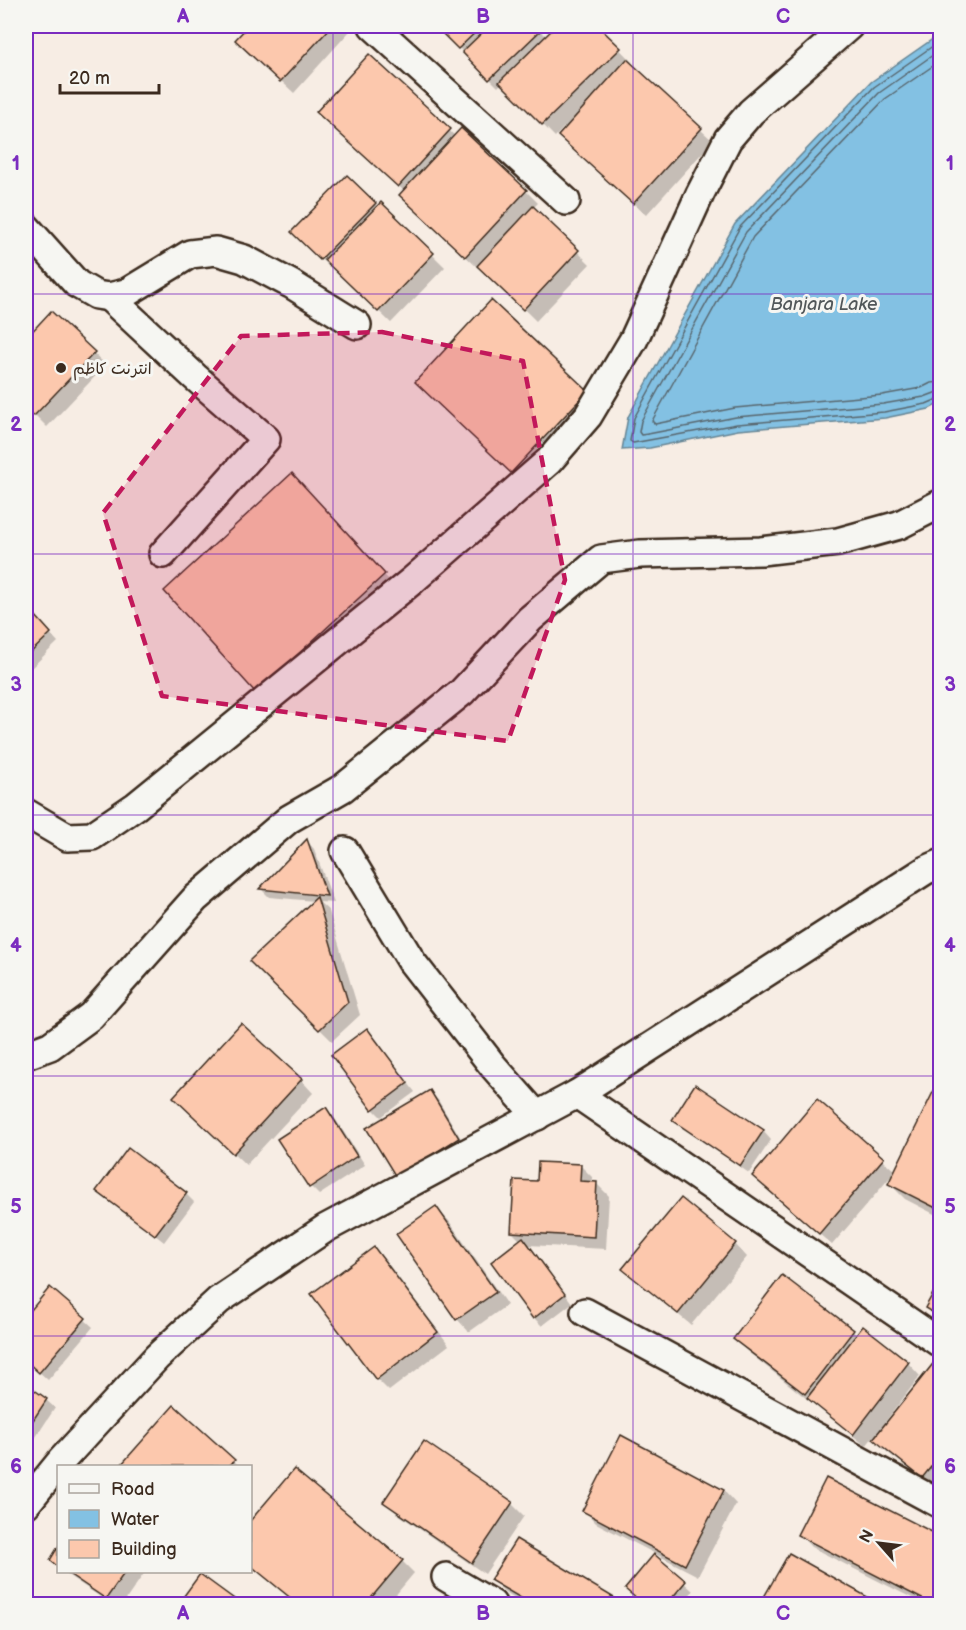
<svg xmlns="http://www.w3.org/2000/svg" width="966" height="1630" font-family="'Balsamiq Sans','Playpen Sans Arabic',sans-serif">
	<rect width="100%" height="100%" fill="#f7ede4"/>
	<filter id="ink" filterUnits="userSpaceOnUse"><feTurbulence type="fractalNoise" baseFrequency=".0167" numOctaves="2"/><feDisplacementMap in="SourceGraphic" scale="12" xChannelSelector="R" yChannelSelector="G"/><feConvolveMatrix kernelMatrix="1 2 1 2 8 2 1 2 1" color-interpolation-filters="sRGB"/></filter>
	<g filter="url(#ink)">
		<polygon fill="#83c1e3" stroke="#668594" stroke-width="1.5" points="940,34 940,403 929,409 885,418 738,430 650,448 622,450 628,417 735,224 871,82"/>
		<g fill="#0003">
			<polygon points="220,26 233,26 227,32"/>
			<polygon points="250,26 345,26 350,31 294,93 237,40"/>
			<polygon points="437,26 536,26 547,37 558,26 597,26 632,62 629,64 713,141 646,215 560,136 566,129 564,127 555,137 502,83 498,87"/>
			<polygon points="369,56 455,136 526,191 538,203 533,208 590,264 536,321 480,266 478,268 413,207 404,191 331,124"/>
			<polygon points="347,177 378,207 381,204 445,267 391,323 331,265 329,267 293,232"/>
			<polygon points="51,313 106,365 47,427 26,406 26,341"/>
			<polygon points="587,392 528,488 432,397"/>
			<polygon points="308,491 399,591 257,692"/>
			<polygon points="26,607 58,642 26,673"/>
			<polygon points="307,841 314,849 334,903 319,902 329,911 360,1015 332,1041 251,961 314,901 269,897 261,889"/>
			<polygon points="367,1030 415,1092 381,1117 373,1109"/>
			<polygon points="301,1080 313,1093 246,1165 187,1109"/>
			<polygon points="940,1081 940,1217 905,1199 889,1183 892,1175 832,1245 766,1188 817,1102 895,1171"/>
			<polygon points="429,1092 438,1100 466,1147 405,1184"/>
			<polygon points="325,1109 334,1117 365,1165 319,1195 311,1187 279,1139"/>
			<polygon points="674,1120 763,1131 771,1140 749,1173 682,1128"/>
			<polygon points="580,1165 593,1178 592,1183 597,1184 609,1196 606,1249 528,1245 572,1303 542,1326 534,1318 521,1241 512,1232 539,1183"/>
			<polygon points="98,1190 186,1194 194,1202 164,1242"/>
			<polygon points="436,1208 449,1221 507,1305 469,1332 457,1319"/>
			<polygon points="735,1244 747,1257 691,1325 637,1281"/>
			<polygon points="374,1249 386,1261 449,1345 389,1391 377,1379"/>
			<polygon points="940,1284 940,1321 926,1307"/>
			<polygon points="50,1289 93,1327 48,1380 26,1360 26,1318"/>
			<polygon points="863,1328 908,1363 920,1376 885,1422 887,1424 940,1357 940,1482 935,1489 887,1452 873,1437 866,1446 747,1351 735,1339 853,1331 857,1336"/>
			<polygon points="26,1386 46,1400 55,1408 26,1452"/>
			<polygon points="174,1407 234,1461 239,1466 122,1466"/>
			<polygon points="622,1437 724,1491 736,1504 698,1576 596,1523 584,1510"/>
			<polygon points="425,1444 512,1504 524,1516 485,1574 398,1514 385,1502"/>
			<polygon points="827,1480 940,1538 940,1604 924,1604 811,1547 799,1534"/>
			<polygon points="790,1555 877,1604 762,1604"/>
			<polygon points="654,1556 693,1591 682,1604 644,1604 635,1597"/>
			<polygon points="402,1561 414,1573 388,1604 298,1604 250,1565"/>
			<polygon points="63,1572 145,1572 123,1604 111,1604"/>
			<polygon points="200,1576 238,1604 180,1604"/>
			<polygon points="492,1580 620,1603 622,1604 525,1604 505,1592"/>
		</g>
		<g fill="none" stroke-linecap="round" stroke-linejoin="round">
			<g stroke="#58666d" stroke-width="1.5">
				<polyline points="940,41 874,87 740,227 634,418 630,441 633,443 737,424 884,412 926,404 940,398"/>
				<polyline points="940,50 879,93 746,232 641,421 639,432 641,435 648,434 736,417 883,404 924,397 940,391"/>
				<polyline points="940,61 885,99 753,237 652,421 655,424 735,408 882,395 921,388 931,383 940,382"/>
			</g>
		</g>
		<g fill="#fcc8ad" stroke="#3b2a1e" stroke-width="1.5">
			<polygon points="248,26 332,26 280,82 235,40"/>
			<polygon points="435,26 482,26 458,49"/>
			<polygon points="489,26 538,26 542,29 489,80 462,52"/>
			<polygon points="556,26 598,26 621,48 542,125 499,82"/>
			<polygon points="369,54 451,129 398,187 316,112"/>
			<polygon points="627,59 702,128 633,204 558,136"/>
			<polygon points="461,128 527,190 465,257 399,195"/>
			<polygon points="347,175 376,203 320,260 291,232"/>
			<polygon points="381,202 434,253 378,312 324,260"/>
			<polygon points="533,206 579,250 523,310 477,266"/>
			<polygon points="491,300 588,391 511,473 415,382"/>
			<polygon points="51,311 95,352 34,416 26,408 26,338"/>
			<polygon points="292,473 385,574 256,693 164,591"/>
			<polygon points="26,605 51,633 26,657"/>
			<polygon points="307,839 327,896 259,889"/>
			<polygon points="317,897 348,1002 319,1030 249,961"/>
			<polygon points="241,1023 302,1079 233,1154 173,1097"/>
			<polygon points="367,1028 408,1083 372,1110 331,1055"/>
			<polygon points="940,1078 940,1210 888,1184"/>
			<polygon points="695,1084 764,1130 740,1166 672,1120"/>
			<polygon points="430,1090 459,1138 396,1177 366,1128"/>
			<polygon points="817,1099 884,1158 819,1234 752,1176"/>
			<polygon points="326,1107 357,1156 309,1188 277,1139"/>
			<polygon points="128,1148 187,1193 155,1235 96,1191"/>
			<polygon points="538,1162 581,1164 580,1181 597,1182 594,1237 511,1232 514,1180 537,1181"/>
			<polygon points="681,1198 736,1243 678,1314 622,1269"/>
			<polygon points="436,1206 496,1292 456,1320 396,1234"/>
			<polygon points="523,1237 565,1294 533,1319 491,1262"/>
			<polygon points="374,1247 438,1332 376,1380 311,1294"/>
			<polygon points="782,1275 854,1330 805,1394 733,1339"/>
			<polygon points="940,1281 940,1317 925,1308"/>
			<polygon points="50,1287 86,1318 39,1373 26,1361 26,1316"/>
			<polygon points="863,1326 909,1362 853,1435 807,1398"/>
			<polygon points="940,1355 940,1458 939,1457 922,1478 873,1439"/>
			<polygon points="26,1384 47,1399 26,1431"/>
			<polygon points="174,1405 235,1460 229,1466 120,1466"/>
			<polygon points="621,1435 724,1490 685,1565 582,1511"/>
			<polygon points="424,1441 513,1502 472,1563 383,1502"/>
			<polygon points="294,1469 403,1560 366,1604 298,1604 250,1565 250,1521"/>
			<polygon points="826,1478 940,1536 940,1588 932,1604 797,1535"/>
			<polygon points="516,1539 621,1602 620,1604 531,1604 490,1580"/>
			<polygon points="58,1547 58,1567 50,1560"/>
			<polygon points="789,1553 880,1604 760,1604"/>
			<polygon points="654,1554 686,1581 667,1604 643,1604 625,1589"/>
			<polygon points="66,1572 125,1572 106,1599"/>
			<polygon points="200,1574 241,1604 178,1604"/>
		</g>
		<g fill="none" stroke-linecap="round" stroke-linejoin="round">
			<g stroke="#3b2a1e" stroke-width="32">
				<g id="minor">
					<polyline points="373,26 566,201"/>
					<polyline points="26,227 77,284 96,295 109,297 126,293 190,254 216,251 244,259 291,284 357,325"/>
					<polyline points="109,297 195,377 266,439 163,554"/>
					<polyline points="26,813 67,837 92,836 136,806 413,580 549,461 588,416 634,339 700,194 728,139 751,112 849,26"/>
					<polyline points="345,851 412,962 493,1066 537,1116"/>
					<polyline points="26,1055 50,1046 91,1016 195,899 289,819 343,788 462,692 530,619 601,559 640,554 761,551 838,542 899,525 940,504"/>
					<polyline points="577,1094 940,1343"/>
					<polyline points="585,1312 940,1504"/>
					<polyline points="26,1504 61,1461 157,1357 219,1300 326,1228 577,1094 926,870 940,864"/>
					<polyline points="446,1577 492,1604"/>
				</g>
			</g>
			<use href="#minor" stroke="#f6f6f2" stroke-width="27"/>
		</g>
	</g>
	<path fill="#c2185b" fill-opacity="0.2" stroke="#c2185b" stroke-width="4.5" stroke-dasharray="12 8" stroke-linejoin="round" d="M382,332L523,361L565,580L508,741L162,696L103,513L241,336Z"/>
	<path fill="none" stroke="#7b2cbf" stroke-width="1.5" stroke-opacity="0.55" d="M333,26V1604M633,26V1604M26,294H940M26,554H940M26,815H940M26,1076H940M26,1336H940"/>
	<circle fill="#3b2a1e" stroke="#f6f6f2" stroke-width="2" cx="61" cy="368" r="6"/>
	<g text-anchor="middle" stroke-width="6" stroke-linejoin="round" paint-order="stroke">
		<g font-size="16" fill="#3b2a1e" stroke="#f6f6f2" text-anchor="start">
			<text x="73" y="374">انترنت كاظم</text>
		</g>
		<g font-size="18" font-style="italic" fill="#515759" stroke="#f6f6f2">
			<text x="824" y="310">Banjara Lake</text>
		</g>
	</g>
	<rect width="966" height="1630" fill="none" stroke="#f6f6f2" stroke-width="66"/>
	<rect x="57" y="1465" width="195" height="108" fill="#f6f6f2" stroke="#aba49d" stroke-width="1.5"/>
	<rect x="69" y="1484" width="30" height="9" fill="#f6f6f2" stroke="#aba49d" stroke-width="1.5"/>
	<text x="111" y="1495" font-size="18" fill="#3b2a1e">Road</text>
	<rect x="69" y="1510" width="30" height="18" fill="#83c1e3" stroke="#aba49d" stroke-width="1.5"/>
	<text x="111" y="1525" font-size="18" fill="#3b2a1e">Water</text>
	<rect x="69" y="1540" width="30" height="18" fill="#fcc8ad" stroke="#aba49d" stroke-width="1.5"/>
	<text x="111" y="1555" font-size="18" fill="#3b2a1e">Building</text>
	<g transform="translate(879 1543) rotate(298)" stroke="#f6f6f2" stroke-width="4.5" paint-order="stroke">
	<path d="M0-4.5L10 22L0 15L-10 22Z" fill="#3b2a1e"/>
	<text y="-9" font-size="16" font-weight="bold" text-anchor="middle" fill="#3b2a1e">N</text>
	</g>
	<path d="M60 84v9h99v-9" fill="none" stroke="#3b2a1e" stroke-width="3"/>
	<text x="69" y="84" font-size="18" fill="#3b2a1e" stroke="#f6f6f2" stroke-width="4.5" paint-order="stroke">20 m</text>
	<rect x="33" y="33" width="900" height="1564" fill="none" stroke="#7b2cbf" stroke-width="2"/>
	<g font-size="20" text-anchor="middle" font-weight="bold" fill="#7b2cbf">
		<text x="183" y="23">A</text>
		<text x="483" y="23">B</text>
		<text x="783" y="23">C</text>
		<text x="16" y="170">1</text>
		<text x="950" y="170">1</text>
		<text x="16" y="431">2</text>
		<text x="950" y="431">2</text>
		<text x="16" y="691">3</text>
		<text x="950" y="691">3</text>
		<text x="16" y="952">4</text>
		<text x="950" y="952">4</text>
		<text x="16" y="1213">5</text>
		<text x="950" y="1213">5</text>
		<text x="16" y="1473">6</text>
		<text x="950" y="1473">6</text>
		<text x="183" y="1620">A</text>
		<text x="483" y="1620">B</text>
		<text x="783" y="1620">C</text>
	</g>
</svg>
